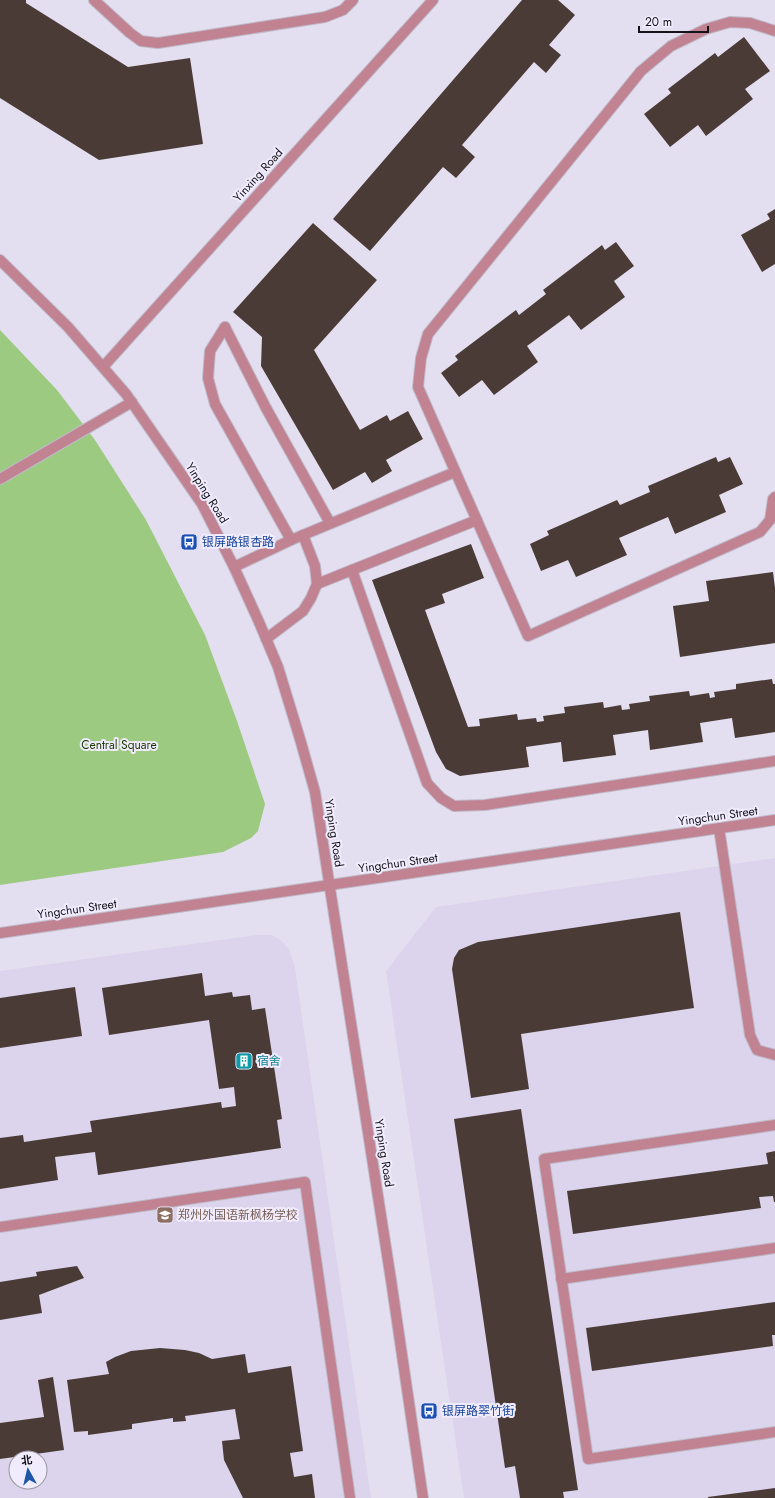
<svg xmlns="http://www.w3.org/2000/svg" width="775" height="1498" font-family="Jost,'Noto Sans SC',sans-serif">
	<rect width="100%" height="100%" fill="#e4dff0"/>
	<g fill="#dbd4ec" fill-rule="evenodd">
		<polygon points="775,858 775,1498 464,1498 386,971 436,907"/>
		<path d="M256,935H272L282,941L289,949L295,968L371,1498H0V971ZM16,1458H40V1482H16Z"/>
	</g>
	<polygon fill="#9cca81" points="0,330 57,390 95,440 146,520 205,635 237,721 265,804 258,831 251,838 223,852 0,885"/>
	<g fill="#4b3b37">
		<polygon points="0,0 26,0 26,3 128,67 190,58 203,144 99,160 0,98"/>
		<polygon points="522,0 558,0 575,15 549,45 561,55 546,73 534,62 462,145 475,157 456,178 443,167 370,251 333,219"/>
		<polygon points="744,37 770,71 745,89 753,99 706,136 698,125 670,147 644,114 671,93 668,89 715,53 718,57"/>
		<polygon points="775,209 775,264 762,272 741,235 770,219 767,214"/>
		<polygon points="313,223 377,280 314,350 360,430 387,415 390,421 408,411 423,439 386,460 392,471 372,483 365,472 333,490 261,366 262,337 233,312"/>
		<polygon points="616,242 634,266 614,281 625,297 581,330 569,315 527,346 538,362 494,395 482,380 459,397 441,373 458,360 455,356 516,310 519,315 546,294 543,290 602,245 605,250"/>
		<polygon points="716,457 718,462 730,457 743,484 719,495 726,512 675,534 668,517 619,538 627,555 576,577 568,560 541,571 530,544 549,535 547,531 617,500 620,505 650,492 648,486"/>
		<polygon points="471,544 484,578 442,594 445,603 425,610 468,727 480,726 479,719 517,714 518,720 536,718 537,722 544,721 543,716 565,713 564,707 603,702 604,708 621,705 622,710 630,709 629,704 650,701 649,696 689,691 690,696 709,693 710,698 715,697 714,692 736,689 736,684 772,679 773,684 775,684 775,732 735,738 732,718 700,723 703,742 650,750 648,730 613,735 616,755 563,762 561,742 526,747 529,767 460,776 446,769 436,752 372,580"/>
		<polygon points="773,572 775,588 775,643 680,657 673,606 709,601 706,581"/>
		<polygon points="680,912 694,1008 521,1034 529,1089 471,1098 452,969 454,958 459,950 478,942"/>
		<polygon points="202,973 205,996 232,992 233,997 250,995 252,1010 265,1008 282,1119 277,1120 281,1148 98,1175 95,1152 55,1157 58,1180 0,1189 0,1138 23,1135 24,1142 92,1132 90,1121 221,1102 222,1108 236,1106 234,1087 219,1089 209,1020 109,1035 102,988"/>
		<polygon points="75,987 82,1036 0,1048 0,998"/>
		<polygon points="521,1109 578,1490 563,1492 564,1498 520,1498 515,1466 505,1468 454,1119"/>
		<polygon points="775,1151 775,1202 774,1202 773,1196 759,1197 761,1208 573,1234 567,1191 768,1164 766,1153"/>
		<polygon points="77,1266 84,1278 39,1295 42,1313 0,1320 0,1282 37,1276 36,1272"/>
		<polygon points="775,1302 775,1335 772,1335 773,1346 592,1371 586,1328"/>
		<polygon points="160,1348 185,1350 199,1353 212,1359 245,1354 248,1373 291,1366 303,1451 290,1453 294,1477 312,1474 315,1498 243,1498 224,1460 222,1441 240,1439 235,1409 185,1416 186,1421 173,1422 173,1418 132,1424 132,1429 88,1435 88,1431 74,1432 67,1380 109,1374 106,1362 115,1357 131,1351"/>
		<polygon points="53,1377 64,1450 0,1459 0,1423 44,1417 38,1380"/>
		<polygon points="775,1488 775,1498 708,1498 708,1497"/>
	</g>
	<g fill="none" stroke-linecap="round" stroke-linejoin="round">
		<g stroke="#bfbac9" stroke-width="12">
			<g id="minor">
				<polyline points="94,0 130,33 141,41 158,43 325,17 343,10 353,0"/>
				<polyline points="775,31 750,23 730,22 706,29 671,46 641,71 428,334 421,358 418,387 528,636 760,532 770,520 773,499 775,497"/>
				<polyline points="0,260 68,327 126,394 202,504 234,567 259,622 278,667 300,739 315,792 391,1280 423,1498"/>
				<polyline points="225,327 210,351 208,378 215,404 291,540"/>
				<polyline points="225,327 266,408 330,523"/>
				<polyline points="103,367 433,0"/>
				<polyline points="0,479 132,402"/>
				<polyline points="234,567 291,540 455,472"/>
				<polyline points="352,570 427,783 441,798 454,806 485,805 775,761"/>
				<polyline points="317,584 477,520"/>
				<polyline points="266,639 303,611 311,598 317,584 315,566 303,535"/>
				<polyline points="719,828 750,1035 757,1050 775,1055"/>
				<polyline points="0,933 775,820"/>
				<polyline points="775,1125 544,1159 588,1459 775,1432"/>
				<polyline points="0,1227 305,1182 350,1498"/>
				<polyline points="561,1279 775,1248"/>
			</g>
		</g>
		<use href="#minor" stroke="#c18292" stroke-width="10"/>
	</g>
	<defs>
		<g id="bus-square" transform="scale(0.9)"><rect x="-9" y="-9" width="18" height="18" rx="4" fill="#1a4fb4" stroke="#f1ecfd"/><path d="M-5-6H5V4H4V6H2V4H-2V6H-4V4H-5ZM-3.5-4V0h7V-4ZM-3.5 1.2v1.5H-2V1.2ZM2 1.2v1.5H3.5V1.2Z" fill="#fff"/></g>
		<g id="building-square" transform="scale(0.9)"><rect x="-9" y="-9" width="18" height="18" rx="4" fill="#0f9aa8" stroke="#f1ecfd"/><path d="M-4-6H4V6H1V3H-1V6H-4ZM-2.5-4.3h1.7v1.8h-1.7ZM.8-4.3h1.7v1.8H.8ZM-2.5-1h1.7V.8h-1.7ZM.8-1h1.7V.8H.8Z" fill="#fff"/></g>
		<g id="school-square" transform="scale(0.9)"><rect x="-9" y="-9" width="18" height="18" rx="4" fill="#8d6e63" stroke="#f1ecfd"/><path d="M0-5L7-2L0 1L-7-2ZM-4 1L0 2.5L4 1V4Q0 6-4 4Z" fill="#fff"/></g>
	</defs>
	<g fill-rule="evenodd">
		<use href="#bus-square" x="189" y="542"/>
		<use href="#building-square" x="244" y="1061"/>
		<use href="#school-square" x="165" y="1215"/>
		<use href="#bus-square" x="429" y="1411"/>
	</g>
	<g text-anchor="middle" stroke-width="4" stroke-linejoin="round" paint-order="stroke">
		<g font-size="12" fill="#151319" stroke="#f1ecfd">
			<text transform="translate(258 175) rotate(-48)" y="4">Yinxing Road</text>
			<text transform="translate(207 493) rotate(58)" y="4">Yinping Road</text>
			<text transform="translate(718 816) rotate(-8)" y="4">Yingchun Street</text>
			<text transform="translate(334 833) rotate(81)" y="4">Yinping Road</text>
			<text transform="translate(398 863) rotate(-8)" y="4">Yingchun Street</text>
			<text transform="translate(77 909) rotate(-8)" y="4">Yingchun Street</text>
			<text transform="translate(384 1153) rotate(81)" y="4">Yinping Road</text>
		</g>
		<g font-size="12" fill="#164399" stroke="#f1ecfd" text-anchor="start">
			<text x="202" y="546">银屏路银杏路</text>
			<text x="442" y="1415">银屏路翠竹街</text>
		</g>
		<g font-size="12" fill="#1b3a01" stroke="#f1ecfd">
			<text x="119" y="749">Central Square</text>
		</g>
		<g font-size="12" fill="#0d838f" stroke="#f1ecfd" text-anchor="start">
			<text x="257" y="1065">宿舍</text>
		</g>
		<g font-size="12" fill="#785e54" stroke="#f1ecfd" text-anchor="start">
			<text x="178" y="1219">郑州外国语新枫杨学校</text>
		</g>
	</g>
	<g transform="translate(28 1470) rotate(352)"><circle r="19" fill="#f1ecfd" stroke="#9995a2"/>
	<path d="M0-3L7 15L0 10L-7 15Z" fill="#1c56a8"/>
	<text y="-6" font-size="11" font-weight="bold" text-anchor="middle" fill="#151319">北</text>
	</g>
	<path d="M639 26v6h69v-6" fill="none" stroke="#151319" stroke-width="2"/>
	<text x="645" y="26" font-size="12" fill="#151319" stroke="#f1ecfd" stroke-width="3" paint-order="stroke">20 m</text>
</svg>
